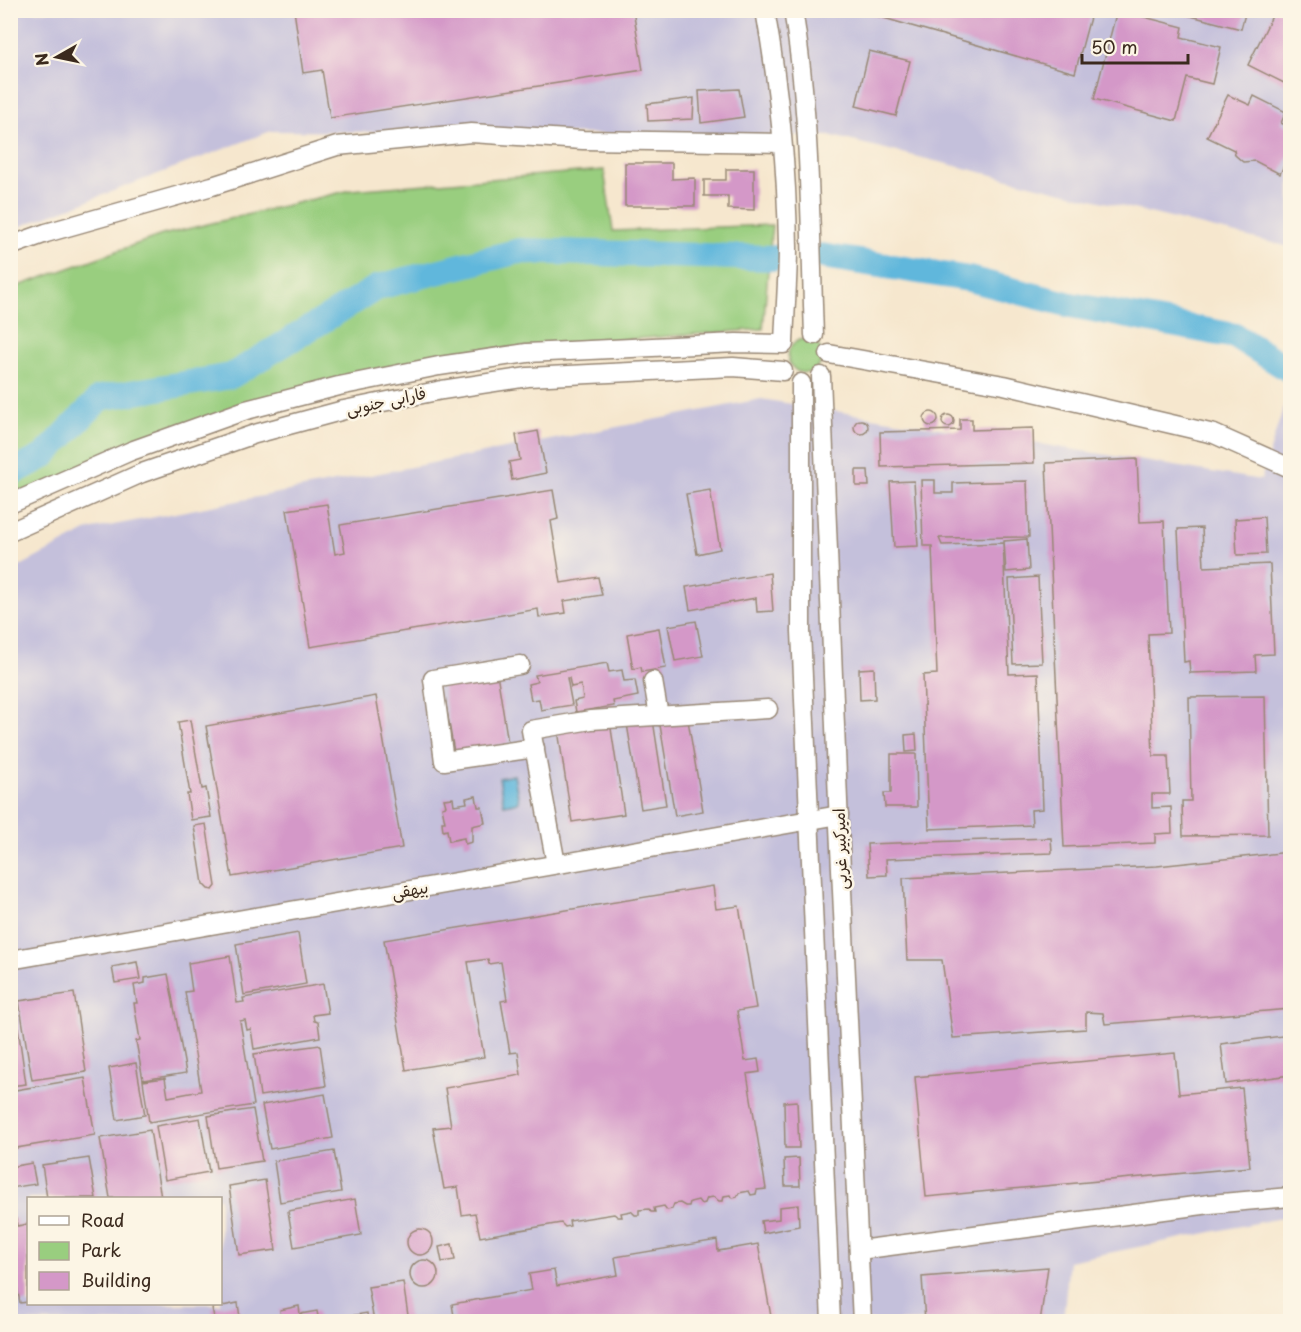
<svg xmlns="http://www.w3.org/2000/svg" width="1301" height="1332" font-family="'Playpen Sans','Playpen Sans Arabic',sans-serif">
	<rect width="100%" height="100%" fill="#fcf5e5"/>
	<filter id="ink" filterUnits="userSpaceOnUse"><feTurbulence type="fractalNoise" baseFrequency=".0167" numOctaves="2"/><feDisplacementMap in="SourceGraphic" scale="12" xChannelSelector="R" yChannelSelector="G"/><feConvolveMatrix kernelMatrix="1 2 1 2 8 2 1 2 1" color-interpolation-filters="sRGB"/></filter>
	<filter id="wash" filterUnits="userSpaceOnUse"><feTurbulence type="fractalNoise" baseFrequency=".008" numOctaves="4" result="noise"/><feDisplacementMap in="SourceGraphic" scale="24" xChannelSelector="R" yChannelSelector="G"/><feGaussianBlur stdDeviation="1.35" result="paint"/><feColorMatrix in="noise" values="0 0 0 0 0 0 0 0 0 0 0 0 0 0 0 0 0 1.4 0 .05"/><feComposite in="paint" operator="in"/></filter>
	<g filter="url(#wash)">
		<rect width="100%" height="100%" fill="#f6e7ce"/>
		<g fill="#c4c0db" fill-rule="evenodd">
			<polygon points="11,11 1290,11 1290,247 832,136 271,131 11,230"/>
			<path d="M1290,386V1216L1069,1261L1063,1321L11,1322V571L88,530L761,399L1261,480ZM28,1198H220V1304H28Z"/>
		</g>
		<g fill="#99ce7f" stroke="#6a7c4e" stroke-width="1.5">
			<polygon points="604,170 613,231 772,225 763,329 450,353 295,391 11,497 10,289 162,235 351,190"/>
			<circle cx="805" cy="356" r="17"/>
		</g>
		<polygon fill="#60b7dc" stroke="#4e707d" stroke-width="1.5" points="514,775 519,802 504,805 499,778"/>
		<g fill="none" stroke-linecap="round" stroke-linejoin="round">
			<g stroke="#60b7dc" stroke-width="26">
				<polyline points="822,256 969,279 1071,305 1235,336 1290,370"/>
				<polyline points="10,474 44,456 100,398 231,376 378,287 519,251 775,258"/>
			</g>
		</g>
		<g id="blocks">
			<g fill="#d498c8">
				<polygon points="294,10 633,10 643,70 330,118 322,70 303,73"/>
				<polygon points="856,10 1092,10 1075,73"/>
				<polygon points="1117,10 1183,27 1181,37 1221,47 1212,84 1187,78 1176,121 1094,99"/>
				<polygon points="1188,10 1246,10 1241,29 1187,15"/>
				<polygon points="1275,10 1290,10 1290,86 1248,65"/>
				<polygon points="869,51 910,61 896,116 856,106"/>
				<polygon points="739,89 744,117 701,123 699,91"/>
				<polygon points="1228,95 1250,105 1254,96 1286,112 1281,123 1290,127 1290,153 1280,174 1255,161 1243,162 1235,155 1234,150 1207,137"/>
				<polygon points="694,98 693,119 648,121 647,104"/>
				<polygon points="625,163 672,163 672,179 695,178 695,206 625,206"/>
				<polygon points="726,169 754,169 754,210 728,209 728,196 704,196 704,180 726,180"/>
				<circle cx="931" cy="419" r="7"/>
				<circle cx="948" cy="421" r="6"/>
				<polygon points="960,419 972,419 972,430 1033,428 1034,463 881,467 880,432 960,430"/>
				<circle cx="861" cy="427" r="7"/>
				<polygon points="538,431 546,473 512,480 509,462 520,460 516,435"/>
				<polygon points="1137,459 1140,522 1164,521 1169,633 1148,634 1153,756 1168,756 1170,794 1152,794 1152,808 1171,807 1172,833 1155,834 1155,843 1064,847 1046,463"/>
				<polygon points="856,470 868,470 869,486 856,486"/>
				<polygon points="921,480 935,480 935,493 953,493 953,483 1027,481 1029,537 939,538 942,545 1003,543 1009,674 1038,673 1043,809 1031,810 1032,825 929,829 923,675 937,674 932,546 923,546"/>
				<polygon points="914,481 918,546 894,547 890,482"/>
				<polygon points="553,490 558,519 551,521 561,583 598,577 602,595 564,601 566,613 539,617 538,609 310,647 287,510 327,504 335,554 345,552 340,525"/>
				<polygon points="710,490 720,549 697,554 686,494"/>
				<polygon points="1264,517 1266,554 1237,555 1235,519"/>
				<polygon points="1202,528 1204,567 1270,564 1274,654 1255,655 1256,671 1190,673 1189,661 1184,662 1178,529"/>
				<polygon points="1027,539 1029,570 1006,572 1004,541"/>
				<polygon points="770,573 773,611 757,612 756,598 690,610 686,587"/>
				<polygon points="1038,577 1042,663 1013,664 1009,579"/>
				<polygon points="696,621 703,656 675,661 668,626"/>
				<polygon points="659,628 666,668 642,672 641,667 633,669 627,634"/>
				<polygon points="607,663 609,672 622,670 624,681 635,680 638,696 613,701 614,706 576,712 574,701 583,699 581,685 571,687 569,678 567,678 572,705 541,710 539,699 531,700 528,684 537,682 535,675"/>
				<polygon points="874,668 875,699 860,700 859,669"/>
				<polygon points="497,673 508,743 454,752 442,682"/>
				<polygon points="376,696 402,848 232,877 206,726"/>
				<polygon points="1265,696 1268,835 1183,836 1182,801 1191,801 1189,697"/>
				<polygon points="190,720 202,789 206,788 211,817 191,820 187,794 190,794 178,722"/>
				<polygon points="653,720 666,805 641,809 627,724"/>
				<polygon points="688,720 703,811 675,816 660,725"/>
				<polygon points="610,722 624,814 572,822 558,730"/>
				<polygon points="916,734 917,751 906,752 905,735"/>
				<polygon points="891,754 916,754 917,807 885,807 884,793 891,793"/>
				<polygon points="476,796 478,807 482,807 485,823 472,826 472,842 465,844 464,838 449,841 447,830 443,831 442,822 445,822 442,807 446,806 444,799 453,798 454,805 467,803 466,798"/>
				<polygon points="206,824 216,886 213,890 208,889 203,884 194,826"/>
				<polygon points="1051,838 1052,853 886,859 887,875 869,876 867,844"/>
				<polygon points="1290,852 1290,1009 1105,1024 1103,1013 1086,1012 1086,1029 953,1038 942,960 907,960 903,878 1157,866"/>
				<polygon points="713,886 716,909 739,906 756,1008 737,1011 745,1061 758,1059 760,1072 747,1074 766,1189 757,1190 756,1194 751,1195 749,1191 739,1193 737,1197 733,1198 730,1195 724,1196 723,1201 719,1201 714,1197 707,1198 705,1203 701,1204 698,1200 690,1202 689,1206 685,1206 680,1203 674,1204 672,1209 667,1210 664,1206 654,1208 655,1212 651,1212 649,1209 639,1210 639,1215 635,1215 631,1211 621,1213 622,1217 618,1217 614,1214 569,1221 570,1226 565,1227 561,1223 480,1237 475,1213 462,1215 458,1187 444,1189 433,1128 451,1126 445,1088 521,1075 518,1052 510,1053 501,1001 507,1000 501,962 489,964 488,959 468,962 484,1057 406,1070 384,940"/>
				<polygon points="298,933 306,984 244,995 236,944"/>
				<polygon points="230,956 237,1003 244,1002 243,998 323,984 328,1013 313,1015 314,1021 318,1022 320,1037 254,1049 251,1029 247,1030 245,1020 240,1021 254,1105 149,1122 143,1081 165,1078 168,1097 201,1091 185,992 192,991 188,963"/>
				<polygon points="137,962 140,979 115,983 112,967"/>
				<polygon points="168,974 186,1073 143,1080 136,1041 140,1040 134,1003 137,1003 134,985 145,983 145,978"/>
				<polygon points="10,992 13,992 26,1084 10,1086"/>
				<polygon points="74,993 86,1072 32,1080 19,1001"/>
				<polygon points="1290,1035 1290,1075 1226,1084 1221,1044"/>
				<polygon points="320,1045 326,1086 260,1096 254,1054"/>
				<polygon points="1175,1053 1179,1094 1242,1088 1250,1167 926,1197 915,1077"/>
				<polygon points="136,1063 145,1115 117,1120 109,1068"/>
				<polygon points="85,1078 95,1135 10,1149 10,1091"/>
				<polygon points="325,1094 333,1138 270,1149 262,1105"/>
				<polygon points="797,1101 799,1148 785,1148 784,1102"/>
				<polygon points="253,1109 262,1161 216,1168 208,1116"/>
				<polygon points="200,1118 209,1172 165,1180 156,1126"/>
				<polygon points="150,1130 161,1198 110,1198 100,1138"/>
				<polygon points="334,1151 341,1192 280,1202 274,1161"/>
				<polygon points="89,1158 96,1198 47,1198 42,1165"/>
				<polygon points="799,1158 800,1186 785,1186 784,1159"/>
				<polygon points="32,1163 36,1184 10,1188 10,1167"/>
				<polygon points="265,1180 276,1250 239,1255 229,1186"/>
				<polygon points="355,1199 361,1235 294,1247 288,1211"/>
				<polygon points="798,1205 799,1226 763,1233 761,1221 779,1219 779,1207"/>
				<polygon points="10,1219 16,1219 17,1226 28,1224 28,1302 20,1303 10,1246"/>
				<circle cx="420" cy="1242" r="13"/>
				<polygon points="717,1240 718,1251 758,1244 772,1322 455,1322 452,1304 532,1290 529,1274 554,1270 557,1286 618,1275 615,1257"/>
				<polygon points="452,1244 455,1260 442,1262 439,1247"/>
				<circle cx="424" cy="1274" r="14"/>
				<polygon points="1048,1267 1040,1322 925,1322 922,1277"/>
				<polygon points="403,1282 409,1322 374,1322 368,1287"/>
				<polygon points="238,1303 240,1318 215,1322 212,1308"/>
				<polygon points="299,1306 300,1314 317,1311 319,1322 270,1322 281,1318 280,1310"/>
				<polygon points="367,1313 368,1322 326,1322 326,1320"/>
			</g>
		</g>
	</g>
	<g filter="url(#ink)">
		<use href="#blocks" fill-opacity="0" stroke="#988876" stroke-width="1.5"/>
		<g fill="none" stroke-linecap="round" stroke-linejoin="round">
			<g stroke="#988876" stroke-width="21">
				<g id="minor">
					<path d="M793,10C811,118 810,227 814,335"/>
					<polyline points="10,246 46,233 212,186 337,146 471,133 583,140 782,143"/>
					<polyline points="829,354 1004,385 1214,434 1290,468"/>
					<polyline points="821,376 839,826 862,1322"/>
					<polyline points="801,383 801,631 831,1322"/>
					<path d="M10,504L131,451L246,410L339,386L439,366L527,353L736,343L784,344C785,312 788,279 788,247C787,168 779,89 765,10"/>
					<polyline points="10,532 142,473 255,434 344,410 442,390 528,377 733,367 783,371"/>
					<polyline points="520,665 433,679 444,761 535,748"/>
					<polyline points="653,681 659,716"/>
					<polyline points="556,864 531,730 591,720 768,709"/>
					<polyline points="10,960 839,815"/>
					<polyline points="859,1250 1210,1204 1290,1197"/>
				</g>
			</g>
			<use href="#minor" stroke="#fff" stroke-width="18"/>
		</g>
	</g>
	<g text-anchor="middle" stroke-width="5" stroke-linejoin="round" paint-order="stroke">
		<g font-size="16" fill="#3b2a1e" stroke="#fcf5e5">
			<text transform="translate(386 401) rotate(-12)" y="6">فارابی جنوبی</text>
			<text transform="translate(840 849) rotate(-92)" y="6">امیرکبیر غربی</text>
			<text transform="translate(410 890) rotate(-10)" y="6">بیهقی</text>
		</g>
	</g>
	<rect width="1301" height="1332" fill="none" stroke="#fcf5e5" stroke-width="36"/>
	<rect x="27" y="1197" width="195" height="108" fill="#fcf5e5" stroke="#afa495" stroke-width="1.5"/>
	<rect x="39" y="1216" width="30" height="9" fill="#ffffff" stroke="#afa495" stroke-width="1.5"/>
	<text x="81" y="1227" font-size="18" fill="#3b2a1e">Road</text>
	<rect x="39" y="1242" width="30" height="18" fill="#99ce7f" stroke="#afa495" stroke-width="1.5"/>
	<text x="81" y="1257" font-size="18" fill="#3b2a1e">Park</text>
	<rect x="39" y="1272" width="30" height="18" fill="#d498c8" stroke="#afa495" stroke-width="1.5"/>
	<text x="81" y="1287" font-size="18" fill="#3b2a1e">Building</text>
	<g transform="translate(57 57) rotate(261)" stroke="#fcf5e5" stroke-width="4.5" paint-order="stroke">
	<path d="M0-4.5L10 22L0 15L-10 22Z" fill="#3b2a1e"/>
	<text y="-9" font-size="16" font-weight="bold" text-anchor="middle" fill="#3b2a1e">N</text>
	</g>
	<path d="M1082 54v9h106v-9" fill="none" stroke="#3b2a1e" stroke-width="3"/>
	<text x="1091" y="54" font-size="18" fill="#3b2a1e" stroke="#fcf5e5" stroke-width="4.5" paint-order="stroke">50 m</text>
</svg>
